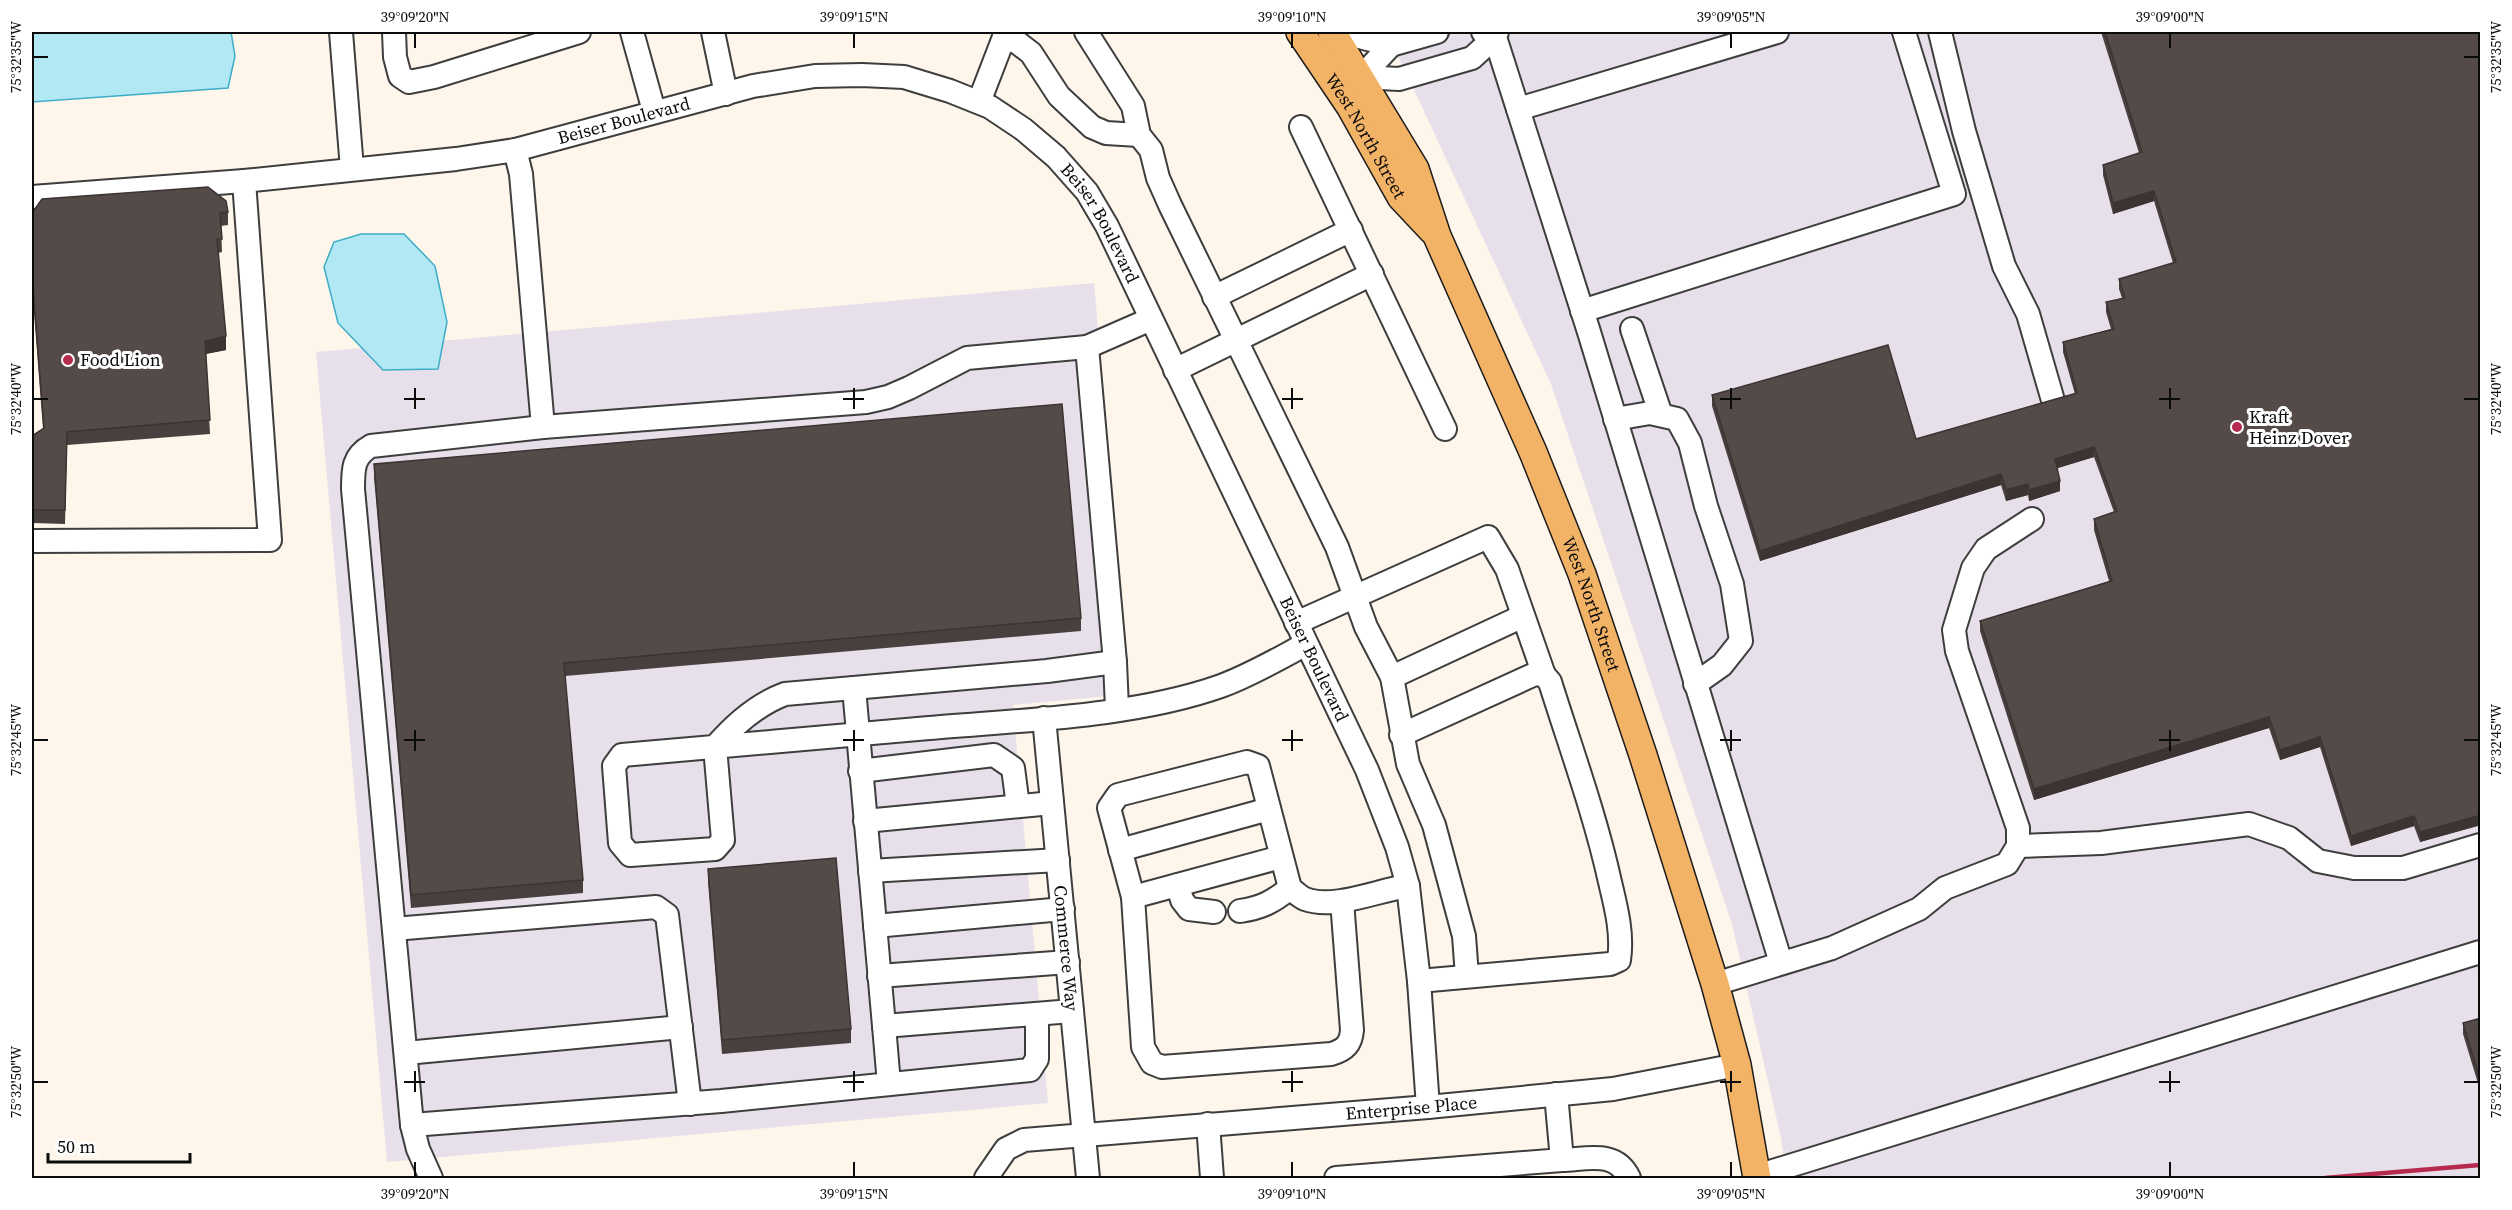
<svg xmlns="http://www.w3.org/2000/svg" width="2512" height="1210" font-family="'Source Serif 4',serif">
	<rect width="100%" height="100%" fill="#fef6eb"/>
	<g fill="#e7e0ea">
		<polygon points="1381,32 2480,32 2480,1178 1787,1178 1781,1138 1732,924 1551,384 1401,62"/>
		<polygon points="1094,283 1130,694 1013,705 1048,1103 387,1162 316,352"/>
	</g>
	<g fill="#b2e8f3" stroke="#3cacc7" stroke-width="1.5">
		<polygon points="32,32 231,32 235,56 228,88 32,102"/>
		<polygon points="361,234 404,234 435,266 447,322 438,369 383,370 338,323 324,267 334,242"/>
	</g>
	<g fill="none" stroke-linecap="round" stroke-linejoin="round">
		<g stroke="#3e3e3e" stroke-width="26">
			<g id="minor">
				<polyline points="341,32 352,169"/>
				<polyline points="394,32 395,57 400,76 409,82 434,77 579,32"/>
				<polyline points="632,32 654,111"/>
				<polyline points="713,32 726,94"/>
				<polyline points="1086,32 1133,106 1139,135 1151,150 1158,178 1170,205 1337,547 1366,627 1392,677 1408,764 1434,825 1464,936 1467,976"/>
				<polyline points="1340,32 1391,45"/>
				<polyline points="1497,32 1495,37 1589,332 1781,963"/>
				<polyline points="1940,32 1964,131 2004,266 2028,314 2052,397"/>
				<polyline points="1004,37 1018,43 1031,53 1059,96 1092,127 1106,133 1139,135"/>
				<polyline points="1361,77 1399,79 1472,58 1495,37 1483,32"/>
				<polyline points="1354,81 1361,77 1391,45 1437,32"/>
				<polyline points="979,102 1006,32"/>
				<polyline points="1518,109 1777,32"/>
				<polyline points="1301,127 1445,429"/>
				<polyline points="515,150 521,174 543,427"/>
				<path id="s1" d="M32,197L244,181L456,159L515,150L753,86L815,76L862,75L904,77L950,91L990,107L1023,129L1056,157L1087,192L1107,226L1367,770L1397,847L1408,886L1419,981L1428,1107"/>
				<polyline points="1214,297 1351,230"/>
				<polyline points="1582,311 1954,194 1904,32"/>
				<polyline points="1632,329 1661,415"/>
				<polyline points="1087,347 1151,319"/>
				<polyline points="1175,370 1372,274"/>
				<polyline points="1615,419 1650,413 1677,419 1690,443 1706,506 1732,584 1741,641 1722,665 1695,684"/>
				<polyline points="32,541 270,540 244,181"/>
				<polyline points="1296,623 1488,537 1507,569 1544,675"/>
				<polyline points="1115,662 1117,709"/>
				<polyline points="1392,677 1523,616"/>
				<polyline points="854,688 884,1026 1072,1011"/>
				<path id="s2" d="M1044,718L1088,1178"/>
				<path d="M1401,735L1535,674L1544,675L1550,682C1571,749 1595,814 1610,882C1616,907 1623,934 1619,960L1610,964L1419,981"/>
				<polyline points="860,771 994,755 1013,768 1018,806"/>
				<polyline points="865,821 1052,803"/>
				<polyline points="2018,846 2101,843 2249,824 2289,838 2318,861 2354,868 2403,868 2480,845"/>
				<polyline points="1120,850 1269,809"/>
				<polyline points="870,871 1058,860"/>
				<polyline points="1178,885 1182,900 1189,909 1214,912"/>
				<polyline points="1133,897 1281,857"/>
				<path d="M1342,901L1352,1030C1351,1044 1345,1050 1331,1054L1162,1067L1152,1063L1143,1047L1133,897L1109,808L1118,795L1247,762L1258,766L1290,888C1295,892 1300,897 1305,899C1334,910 1378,890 1408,886"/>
				<path d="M1240,911C1261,908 1273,902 1290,888"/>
				<polyline points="875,926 1063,909"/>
				<polyline points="394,929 656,907 667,915 690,1104"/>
				<polyline points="879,976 1068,962"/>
				<polyline points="1715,984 1832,948 1919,909 1945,888 2007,864 2018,846 2018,828 1957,651 1954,630 1973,568 1986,549 2032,519"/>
				<polyline points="884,1026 889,1084"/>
				<polyline points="406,1053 681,1027"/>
				<polyline points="1208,1124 1212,1178"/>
				<polyline points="412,1125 721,1101 1030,1070 1037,1059 1037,1014"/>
				<path d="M1562,1160C1588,1159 1616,1150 1629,1178"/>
				<polyline points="1757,1176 2480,952"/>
				<path d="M431,1178L418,1149L412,1125L353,489C353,469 353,456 371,446L543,427L866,402L888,397L909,388L967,358L1087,347L1115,662L1047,671L785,694C758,704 733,726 715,747L723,840L715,849L630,855L620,843L614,766L622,755C724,746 827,737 929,728C1021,720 1134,717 1221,686C1251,675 1278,659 1306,644"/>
				<path id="s3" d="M986,1178L1006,1149L1024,1140L1428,1107L1613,1089L1737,1065"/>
				<polyline points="1336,1178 1562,1160 1556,1094"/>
			</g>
		</g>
		<g stroke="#1c1c1c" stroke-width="30">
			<g id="major">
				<path id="s4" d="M1300,32L1350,106L1401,197L1432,230"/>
				<path id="s5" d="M1332,32L1415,169L1437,236L1533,452L1582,574L1643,755L1715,984L1737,1065L1757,1178"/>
			</g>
		</g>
		<use href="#minor" stroke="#fff" stroke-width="22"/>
		<use href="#major" stroke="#f3b366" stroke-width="27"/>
		<polyline stroke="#b52a4e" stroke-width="4.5" points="2325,1178 2480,1165"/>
	</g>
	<g fill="#48403e">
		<polygon points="2101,32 2481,32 2481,825 2420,842 2414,826 2351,846 2320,747 2280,760 2269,728 2034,800 1980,631 1980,621 2109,581 2094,530 2094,519 2114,512 2094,457 2057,468 2060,491 2029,501 2028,495 2006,501 2001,485 1760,561 1712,406 1712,395 1916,439 2075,394 2063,352 2063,342 2111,329 2106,312 2106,302 2122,298 2119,289 2119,279 2173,263 2154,201 2113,214 2103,175 2103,165 2139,153"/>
		<polygon points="228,212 228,225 221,226 222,252 218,253 226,350 206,354 210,434 67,445 65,524 32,523 32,436 43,429 32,287 32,213"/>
		<polygon points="374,464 1081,618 1081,631 565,676 583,880 583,893 411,908 374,477"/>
		<polygon points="708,869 851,1029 851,1043 722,1054 708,882"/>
		<polygon points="2481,1018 2480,1090 2463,1034 2463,1023"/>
	</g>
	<g fill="#3b3432">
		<polygon points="2154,191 2154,201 2113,214 2113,203"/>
		<polygon points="226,336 226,350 205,354 205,341"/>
		<polygon points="2094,447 2094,457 2055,469 2055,459"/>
		<polygon points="2001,474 2001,485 1760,561 1760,551"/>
		<polygon points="2060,481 2060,491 2029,501 2029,490"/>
		<polygon points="2028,484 2028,495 2006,501 2006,490"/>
		<polygon points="2269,717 2269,728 2034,800 2034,789"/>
		<polygon points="2320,737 2320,747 2280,760 2280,750"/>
		<polygon points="2481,815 2481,825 2420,842 2420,832"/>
		<polygon points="2414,816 2414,826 2351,846 2351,836"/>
	</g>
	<g fill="#544a48" stroke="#3b3432" stroke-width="1.5">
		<polygon points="2105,32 2481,32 2481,815 2420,832 2414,816 2351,836 2320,737 2280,750 2269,717 2034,789 1980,621 2112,581 2094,519 2117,511 2094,447 2055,459 2060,481 2029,490 2028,484 2006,490 2001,474 1760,551 1712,395 1888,345 1916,439 2077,393 2063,342 2114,329 2106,302 2125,298 2119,279 2176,262 2154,191 2113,203 2103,165 2142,152"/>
		<polygon points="208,187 226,201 228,212 220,213 222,239 217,239 226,336 205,341 210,420 67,432 65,510 32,510 32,436 44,428 32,274 32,213 42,199"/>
		<polygon points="1062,404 1081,618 564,663 583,880 411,895 374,464"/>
		<polygon points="836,858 851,1029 722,1040 708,869"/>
		<polygon points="2481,1018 2481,1080 2480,1080 2463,1023"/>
	</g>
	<path fill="none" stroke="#0b0b0b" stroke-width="2" d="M415,33V48M854,33V48M1292,33V48M1731,33V48M2170,33V48M33,57H48M2464,57H2479M415,388V409M854,388V409M1292,388V409M1731,388V409M2170,388V409M33,399H48M404,399H425M843,399H864M1282,399H1303M1720,399H1741M2159,399H2180M2464,399H2479M415,730V751M854,730V751M1292,730V751M1731,730V751M2170,730V751M33,740H48M404,740H425M843,740H864M1282,740H1303M1720,740H1741M2159,740H2180M2464,740H2479M415,1071V1092M854,1071V1092M1292,1071V1092M1731,1071V1092M2170,1071V1092M33,1082H48M404,1082H425M843,1082H864M1282,1082H1303M1720,1082H1741M2159,1082H2180M2464,1082H2479M415,1162V1177M854,1162V1177M1292,1162V1177M1731,1162V1177M2170,1162V1177"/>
	<g fill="#b52a4e" stroke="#fff" stroke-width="2">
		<circle cx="68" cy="360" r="6"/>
		<circle cx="2237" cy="427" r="6"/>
	</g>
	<g text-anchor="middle" stroke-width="6" stroke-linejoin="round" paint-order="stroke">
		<g font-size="18" fill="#0b0b0b" stroke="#fff">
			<text dy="6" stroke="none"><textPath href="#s1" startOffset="598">Beiser Boulevard</textPath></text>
			<text dy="6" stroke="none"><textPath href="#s4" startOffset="123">West North Street</textPath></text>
			<text dy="6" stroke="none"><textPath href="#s1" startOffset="1138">Beiser Boulevard</textPath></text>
			<text dy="6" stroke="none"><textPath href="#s5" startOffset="630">West North Street</textPath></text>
			<text dy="6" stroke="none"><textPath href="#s1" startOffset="1624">Beiser Boulevard</textPath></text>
			<text dy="6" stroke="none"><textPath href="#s2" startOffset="231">Commerce Way</textPath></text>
			<text dy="6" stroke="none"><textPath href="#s3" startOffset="444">Enterprise Place</textPath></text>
		</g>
		<g font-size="18" fill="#0b0b0b" stroke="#fff" text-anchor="start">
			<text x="80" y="366">Food Lion</text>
			<text x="2249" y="423">Kraft<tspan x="2249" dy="21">Heinz Dover</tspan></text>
		</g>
	</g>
	<rect width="2512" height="1210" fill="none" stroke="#ffffff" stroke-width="66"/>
	<path d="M48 1153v9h142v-9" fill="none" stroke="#0b0b0b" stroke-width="3"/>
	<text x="57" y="1153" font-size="18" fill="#0b0b0b" stroke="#ffffff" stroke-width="4.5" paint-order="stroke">50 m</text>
	<rect x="33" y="33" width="2446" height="1144" fill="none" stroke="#0b0b0b" stroke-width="2"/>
	<g font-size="15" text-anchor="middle" fill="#0b0b0b">
		<text x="415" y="22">39°09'20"N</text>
		<text x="854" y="22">39°09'15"N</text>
		<text x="1292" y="22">39°09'10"N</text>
		<text x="1731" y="22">39°09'05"N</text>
		<text x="2170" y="22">39°09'00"N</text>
		<text transform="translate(2496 57) rotate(-90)" y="5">75°32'35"W</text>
		<text transform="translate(16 57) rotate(-90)" y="5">75°32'35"W</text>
		<text transform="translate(2496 399) rotate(-90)" y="5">75°32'40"W</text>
		<text transform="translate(16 399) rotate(-90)" y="5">75°32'40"W</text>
		<text transform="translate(2496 740) rotate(-90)" y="5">75°32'45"W</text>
		<text transform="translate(16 740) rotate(-90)" y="5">75°32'45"W</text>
		<text transform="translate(2496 1082) rotate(-90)" y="5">75°32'50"W</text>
		<text transform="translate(16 1082) rotate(-90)" y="5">75°32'50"W</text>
		<text x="415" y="1199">39°09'20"N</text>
		<text x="854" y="1199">39°09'15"N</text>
		<text x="1292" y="1199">39°09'10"N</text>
		<text x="1731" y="1199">39°09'05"N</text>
		<text x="2170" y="1199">39°09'00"N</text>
	</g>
</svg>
